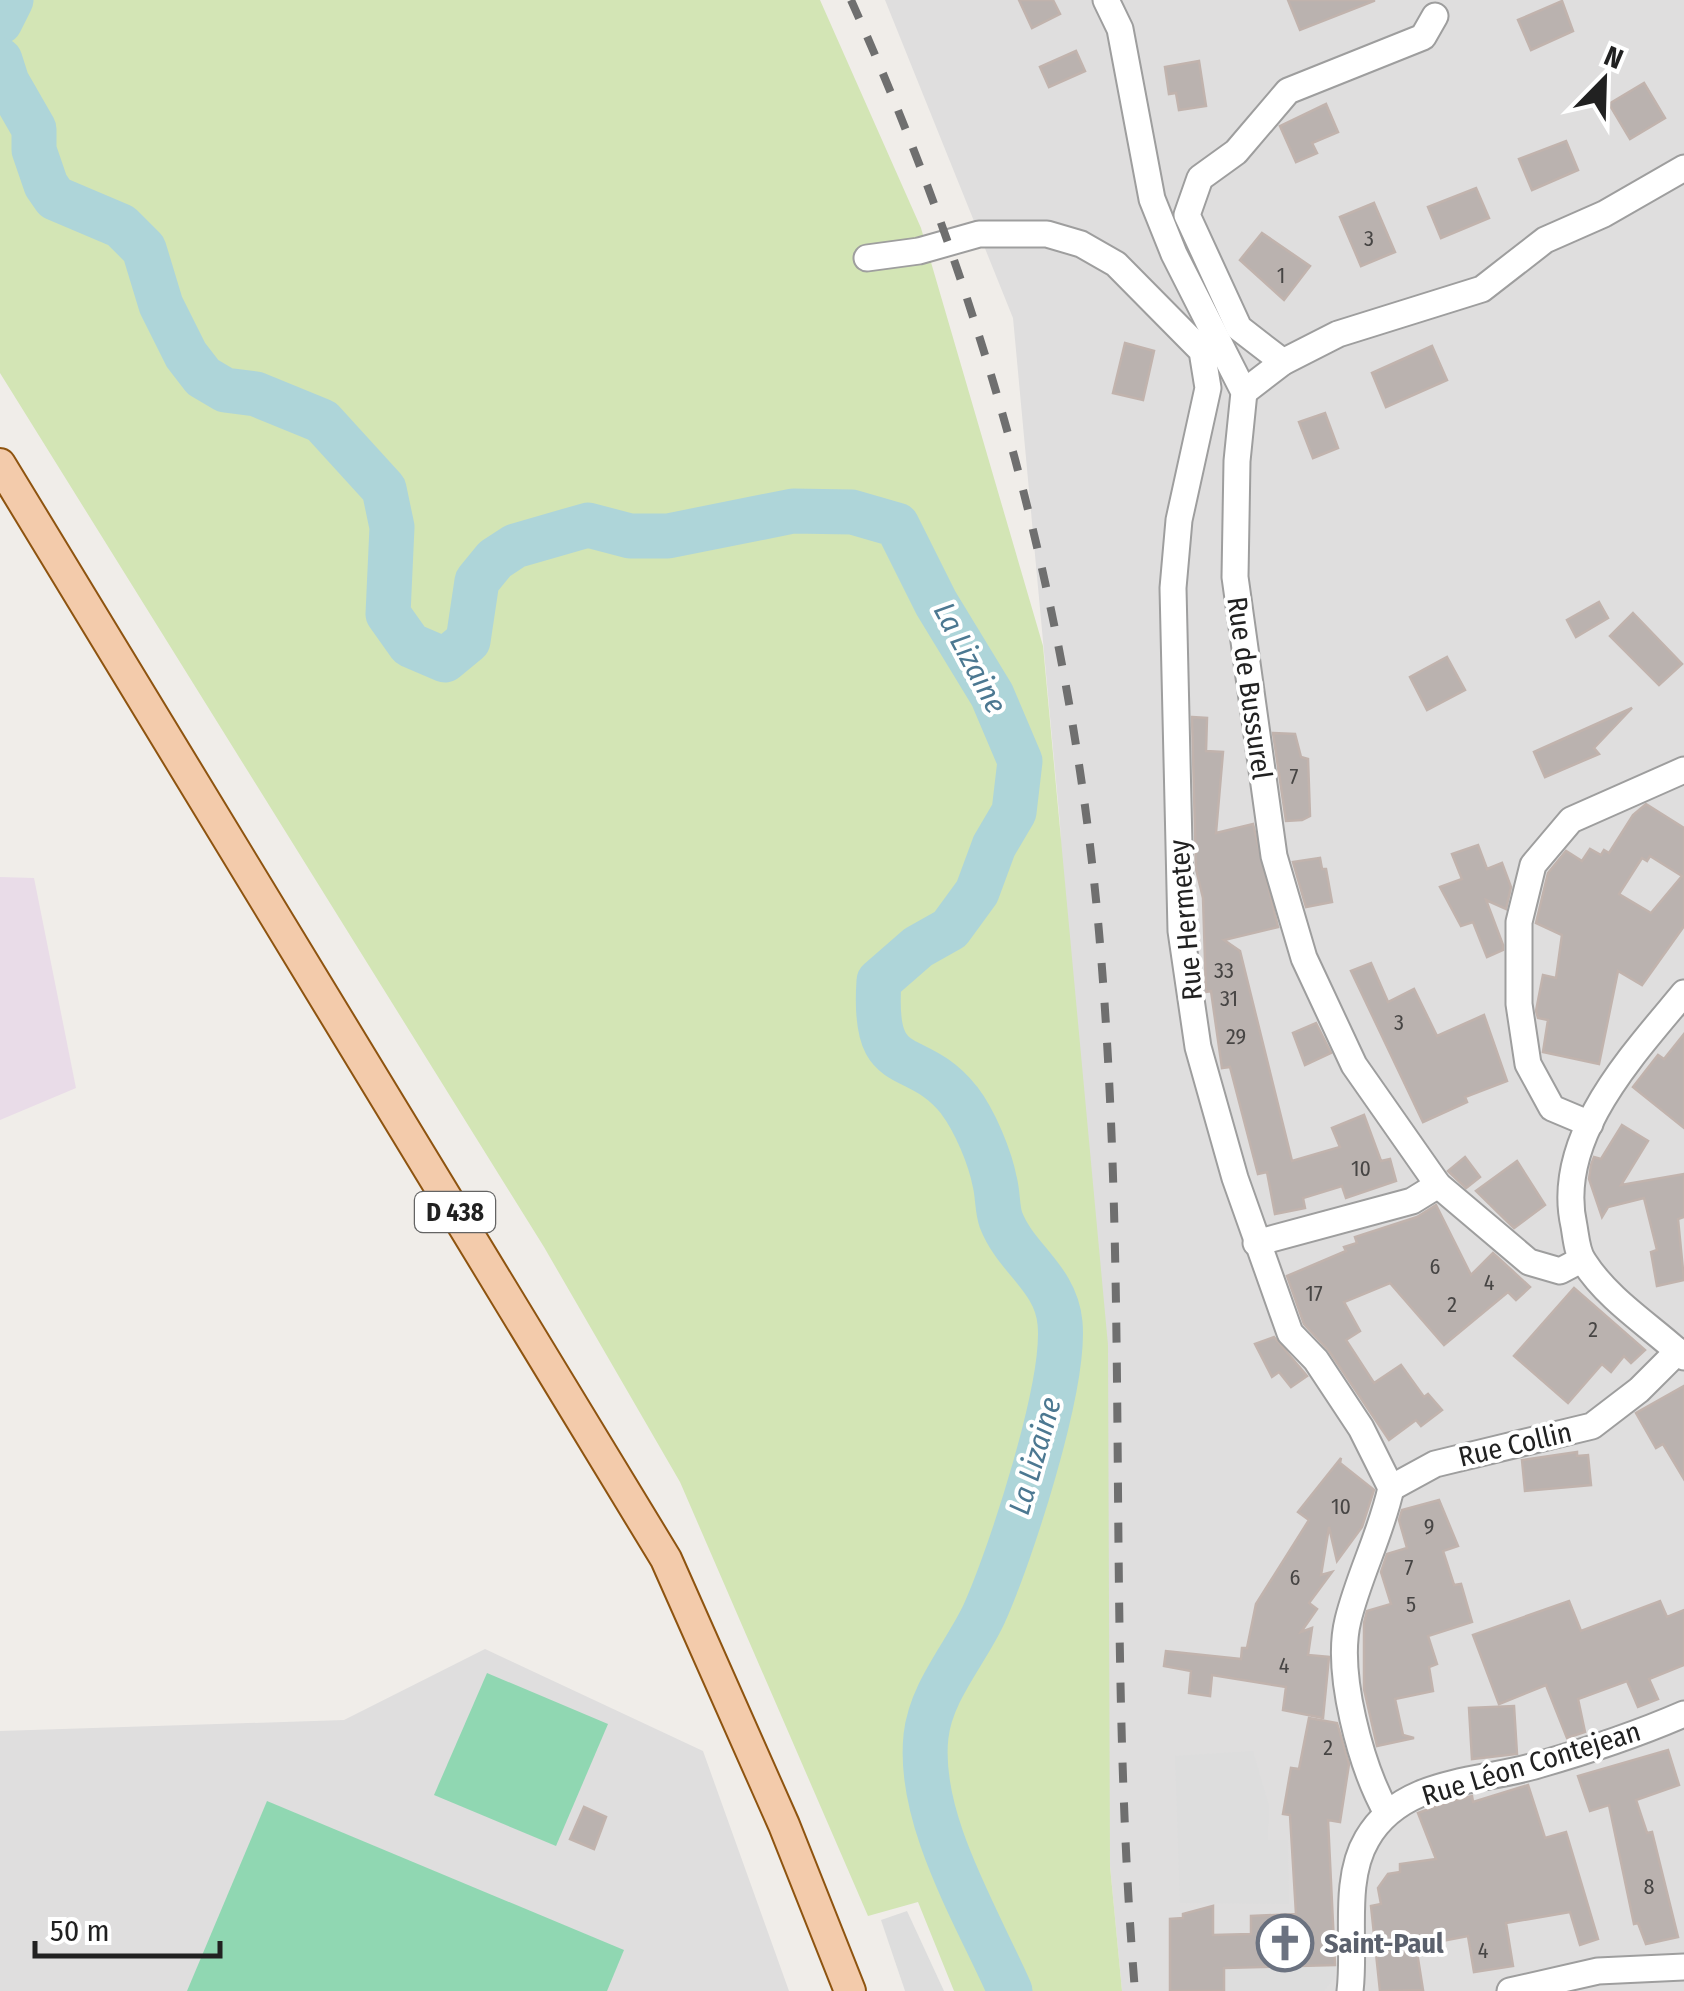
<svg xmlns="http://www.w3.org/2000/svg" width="1684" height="1991" font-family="'Fira Sans Condensed',sans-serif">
	<rect width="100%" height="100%" fill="#f0ede9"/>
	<g fill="#dfdede">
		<polygon points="885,0 1684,0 1684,1991 1122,1991 1110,1866 1060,824 1013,318"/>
		<polygon points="485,1649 703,1751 789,1991 0,1991 0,1731 344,1720"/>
	</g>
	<polygon fill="#e9dce8" points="0,877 34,878 76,1088 0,1120"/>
	<polygon fill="#d3e5b5" points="0,0 820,0 921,228 1043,646 1108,1345 1110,1866 1122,1991 954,1991 918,1902 868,1916 680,1482 544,1247 0,373"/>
	<g fill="#90d7b2">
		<polygon points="487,1673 608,1724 556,1846 434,1795"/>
		<polygon points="267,1801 624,1950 607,1991 187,1991"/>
	</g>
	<g fill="#ddd">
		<polygon points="1253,1751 1269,1806 1268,1840 1288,1840 1289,1904 1180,1903 1175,1756"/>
		<polygon points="907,1911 944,1991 905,1991 881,1920"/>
		<polygon points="1335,1965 1335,1977 1324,1991 1224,1991 1224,1970"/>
	</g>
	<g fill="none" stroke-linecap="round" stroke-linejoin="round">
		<g stroke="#aed5d9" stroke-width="45">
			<polyline points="0,22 11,0"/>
			<path d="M0,60L7,82L34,129V150L46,185L55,198L121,226L144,249L161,305L186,355L203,377L225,390L256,394L322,421L384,489L392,527L388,614L410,645L445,660L468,641L477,581L495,559L515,546L588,525L630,536H668L793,511L852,512L897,525L936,603L992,695L1020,761L1014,812L994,846L977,892L950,929L918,947L879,981C872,1083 914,1044 959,1100C975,1121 990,1157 995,1183C998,1195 997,1209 1001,1220C1016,1259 1056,1278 1060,1323C1066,1385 1011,1554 984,1614C966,1653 931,1691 926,1736C917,1819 977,1916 1010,1991"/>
		</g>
	</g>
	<g fill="#bab2af" stroke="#c1b3ad" stroke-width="2.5" fill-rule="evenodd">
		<polygon points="1019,0 1053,0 1060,14 1032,28"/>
		<polygon points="1288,0 1374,0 1374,1 1300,30"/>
		<polygon points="1562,1 1573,31 1531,50 1518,20"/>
		<polygon points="1076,51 1085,71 1049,87 1040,67"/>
		<polygon points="1199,61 1206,106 1179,110 1176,93 1169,94 1165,67"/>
		<polygon points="1644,83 1665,118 1630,139 1609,104"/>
		<polygon points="1326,104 1338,132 1312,143 1317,153 1296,162 1280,126"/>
		<polygon points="1566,141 1578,170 1532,190 1519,159"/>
		<polygon points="1476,188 1489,218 1441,238 1428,207"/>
		<polygon points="1374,203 1395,252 1361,266 1340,217"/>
		<polygon points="1262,233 1310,266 1284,300 1240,260"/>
		<polygon points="1125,343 1154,351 1143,400 1113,393"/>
		<polygon points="1432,346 1447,380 1386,407 1372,373"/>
		<polygon points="1325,413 1338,448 1313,458 1299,422"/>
		<polygon points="1599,602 1608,618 1576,637 1567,620"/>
		<polygon points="1633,613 1682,664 1659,685 1610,636"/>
		<polygon points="1447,657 1465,690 1427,710 1410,677"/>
		<polygon points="1632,708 1594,748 1599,754 1545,777 1534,752"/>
		<polygon points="1192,717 1207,718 1206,751 1223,752 1216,833 1253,824 1278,927 1224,940 1240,951 1292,1161 1340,1147 1332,1128 1364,1115 1381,1161 1390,1159 1396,1181 1346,1198 1342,1186 1303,1198 1305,1208 1275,1214 1267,1172 1258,1174 1230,1067 1222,1068 1211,991 1206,992 1203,898 1196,869"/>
		<polygon points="1273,733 1295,734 1301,757 1308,759 1310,816 1302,820 1286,821"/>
		<path d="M1646,804L1684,828V926L1642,985L1618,971L1599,1064L1543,1052L1548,1020L1538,1018L1536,1011L1543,975L1556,978L1562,935L1536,923L1548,873L1566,851L1582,861L1590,849L1601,855L1604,850L1609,853L1633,815ZM1650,856L1682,876L1651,913L1619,894L1642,858L1647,861Z"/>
		<polygon points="1478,845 1487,869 1502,863 1511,887 1506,909 1486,900 1503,945 1503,950 1487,957 1473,922 1461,926 1440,887 1462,879 1452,854"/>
		<polygon points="1320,858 1322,869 1326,869 1332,902 1306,907 1293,862"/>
		<polygon points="1371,963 1388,1002 1414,989 1437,1036 1484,1015 1507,1081 1465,1097 1467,1102 1423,1122 1351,971"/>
		<polygon points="1316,1023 1331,1053 1305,1065 1293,1033"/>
		<polygon points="1684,1034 1684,1128 1633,1087 1658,1055 1664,1059"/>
		<polygon points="1622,1125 1648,1141 1621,1185 1684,1174 1684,1217 1678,1219 1684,1280 1657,1286 1651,1252 1657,1250 1644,1198 1608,1207 1602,1217 1589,1179 1591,1165 1594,1157 1601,1159"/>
		<polygon points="1465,1157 1480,1177 1466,1188 1448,1171"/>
		<polygon points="1517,1161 1545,1205 1514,1228 1476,1191"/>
		<polygon points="1436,1205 1471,1275 1493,1253 1530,1287 1516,1300 1508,1292 1444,1345 1390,1283 1344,1302 1360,1331 1346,1340 1374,1383 1401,1365 1424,1397 1428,1394 1442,1410 1421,1426 1416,1420 1389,1440 1329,1351 1304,1324 1287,1276 1346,1251 1344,1247 1357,1243 1355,1237 1417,1217"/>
		<polygon points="1574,1288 1645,1350 1631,1363 1624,1356 1611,1372 1602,1364 1568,1403 1514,1356"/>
		<polygon points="1274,1337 1307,1376 1291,1387 1279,1372 1272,1377 1255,1344"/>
		<polygon points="1684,1386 1684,1479 1663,1444 1656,1448 1636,1413"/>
		<polygon points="1577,1452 1577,1456 1588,1455 1591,1485 1525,1491 1522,1460"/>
		<polygon points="1341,1458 1340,1463 1374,1490 1362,1527 1337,1561 1329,1527 1321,1575 1332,1572 1309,1603 1317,1609 1301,1632 1312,1628 1308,1655 1329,1657 1323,1718 1283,1710 1286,1687 1212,1675 1210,1696 1189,1693 1191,1671 1164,1666 1166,1651 1241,1659 1242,1648 1247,1648 1256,1604 1309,1520 1298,1512"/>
		<polygon points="1439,1500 1458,1546 1443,1551 1454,1585 1461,1584 1472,1622 1428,1636 1437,1664 1429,1667 1433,1691 1395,1699 1403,1735 1414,1738 1377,1746 1364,1689 1364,1623 1367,1611 1391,1604 1381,1572 1387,1554 1407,1548 1399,1520 1402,1510"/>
		<polygon points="1569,1601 1581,1631 1660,1601 1667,1617 1684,1610 1684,1665 1649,1679 1658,1699 1638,1707 1627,1681 1578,1699 1585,1732 1567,1738 1546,1685 1499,1704 1473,1635"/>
		<polygon points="1514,1706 1517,1754 1472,1759 1469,1708"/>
		<polygon points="1309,1718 1337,1723 1349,1764 1340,1822 1328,1820 1335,1965 1224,1968 1224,1991 1170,1991 1170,1919 1183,1918 1183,1914 1213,1906 1213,1935 1251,1934 1251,1916 1296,1914 1290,1815 1283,1814 1291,1768 1299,1769"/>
		<polygon points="1668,1750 1679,1785 1636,1800 1647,1833 1652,1832 1678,1937 1646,1944 1638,1923 1634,1924 1609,1805 1590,1811 1578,1776"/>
		<polygon points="1528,1785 1545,1838 1566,1832 1598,1939 1580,1945 1570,1912 1506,1923 1513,1966 1474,1972 1468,1936 1416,1946 1423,1990 1380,1991 1371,1906 1381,1904 1378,1888 1388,1874 1400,1872 1400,1864 1436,1859 1418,1813 1448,1802 1472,1796 1473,1802"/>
		<polygon points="584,1807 606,1817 594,1849 570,1839"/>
	</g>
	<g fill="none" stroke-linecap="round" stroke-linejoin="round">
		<g stroke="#9e9e9e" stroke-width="29">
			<g id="minor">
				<polyline points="1106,0 1120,29 1152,199 1174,254 1244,392 1237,461 1235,577 1274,856 1304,958 1354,1065 1438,1185 1529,1262 1560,1271 1581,1260"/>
				<path d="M867,258L919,251L979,234H1047L1081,244L1116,264L1202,351L1208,388L1179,520L1173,588L1181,931L1198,1047L1235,1178L1290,1333L1316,1360L1361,1428L1391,1488C1381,1534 1359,1575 1348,1620C1335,1672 1361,1767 1387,1813"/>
				<polyline points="1283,362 1239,328 1187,215 1200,178 1236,152 1288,91 1423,37 1435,16"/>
				<polyline points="1244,392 1283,362 1338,334 1482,289 1545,240 1604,214 1684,168"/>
				<path d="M1684,993C1632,1056 1554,1138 1574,1226C1576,1237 1577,1253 1584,1262C1609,1301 1651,1326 1684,1357"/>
				<polyline points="1590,1124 1552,1108 1528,1064 1519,1004 1519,922 1533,865 1571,820 1684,770"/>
				<polyline points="1256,1243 1412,1201 1438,1185"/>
				<polyline points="1391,1488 1435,1464 1592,1426 1639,1390 1678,1351"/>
				<path d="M1350,1991C1356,1944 1342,1881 1367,1839C1402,1778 1479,1783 1538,1765C1587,1751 1638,1734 1684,1714"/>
				<polyline points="1510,1991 1598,1971 1684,1967"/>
			</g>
		</g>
		<g stroke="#8e5410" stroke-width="34">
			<polyline id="major" points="0,464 666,1559 784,1825 850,1991"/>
		</g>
		<use href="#minor" stroke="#fff" stroke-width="25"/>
		<use href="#major" stroke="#f3cbab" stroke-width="30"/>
		<path stroke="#6f6f6f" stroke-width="8" stroke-dasharray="20 20" stroke-linecap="butt" d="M851,0C983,294 1071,610 1099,932C1130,1284 1106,1639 1135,1991"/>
	</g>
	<defs>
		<g id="church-ring" transform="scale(2.875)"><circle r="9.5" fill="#fff" stroke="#6b7280" stroke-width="1.5"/><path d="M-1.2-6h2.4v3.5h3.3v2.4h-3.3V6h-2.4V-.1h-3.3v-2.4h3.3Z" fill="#6b7280"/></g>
	</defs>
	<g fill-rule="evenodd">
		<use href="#church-ring" x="1285" y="1943"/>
	</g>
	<g text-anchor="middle" stroke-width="8" stroke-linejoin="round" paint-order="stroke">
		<g font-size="22" fill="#474544">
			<text x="1369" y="246">3</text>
			<text x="1281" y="283">1</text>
			<text x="1294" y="784">7</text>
			<text x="1224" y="978">33</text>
			<text x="1229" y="1006">31</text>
			<text x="1399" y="1030">3</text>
			<text x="1236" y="1044">29</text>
			<text x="1361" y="1176">10</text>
			<text x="1435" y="1274">6</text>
			<text x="1489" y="1290">4</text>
			<text x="1314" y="1301">17</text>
			<text x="1452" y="1312">2</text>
			<text x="1593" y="1337">2</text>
			<text x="1341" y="1514">10</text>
			<text x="1429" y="1534">9</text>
			<text x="1409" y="1575">7</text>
			<text x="1295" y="1585">6</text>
			<text x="1411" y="1612">5</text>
			<text x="1284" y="1673">4</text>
			<text x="1328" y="1755">2</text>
			<text x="1649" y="1894">8</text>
			<text x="1483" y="1958">4</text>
		</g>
		<rect fill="#fff" stroke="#646464" stroke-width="2.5" x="415" y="1192" width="80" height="40" rx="8"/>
		<g font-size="25" font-weight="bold" fill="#212121">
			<text x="455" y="1221">D 438</text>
		</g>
		<g font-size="28" fill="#212121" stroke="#fff">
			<text transform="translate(1250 688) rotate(82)" y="10">Rue de Bussurel</text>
			<text transform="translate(1185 920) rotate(-95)" y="10">Rue Hermetey</text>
			<text transform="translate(1515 1444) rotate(-13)" y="10">Rue Collin</text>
			<text transform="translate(1531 1763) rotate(-17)" y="10">Rue Léon Contejean</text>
		</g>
		<g font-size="28" font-weight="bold" fill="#5b616d" stroke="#fff" text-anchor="start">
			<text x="1324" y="1953">Saint-Paul</text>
		</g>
		<g font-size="30" font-style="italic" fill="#4c7891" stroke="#fff">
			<text transform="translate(970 658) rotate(62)" y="10">La Lizaine</text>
			<text transform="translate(1035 1456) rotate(-74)" y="10">La Lizaine</text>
		</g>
	</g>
	<g transform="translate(1604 80) rotate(23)" stroke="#ffffff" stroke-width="8" paint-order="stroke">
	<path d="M0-8L18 38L0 25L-18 38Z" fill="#212121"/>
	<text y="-15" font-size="28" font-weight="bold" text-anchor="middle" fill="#212121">N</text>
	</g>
	<path d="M35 1941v15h185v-15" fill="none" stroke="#212121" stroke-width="5"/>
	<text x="50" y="1941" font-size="30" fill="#212121" stroke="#ffffff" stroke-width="8" paint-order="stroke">50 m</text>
</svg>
